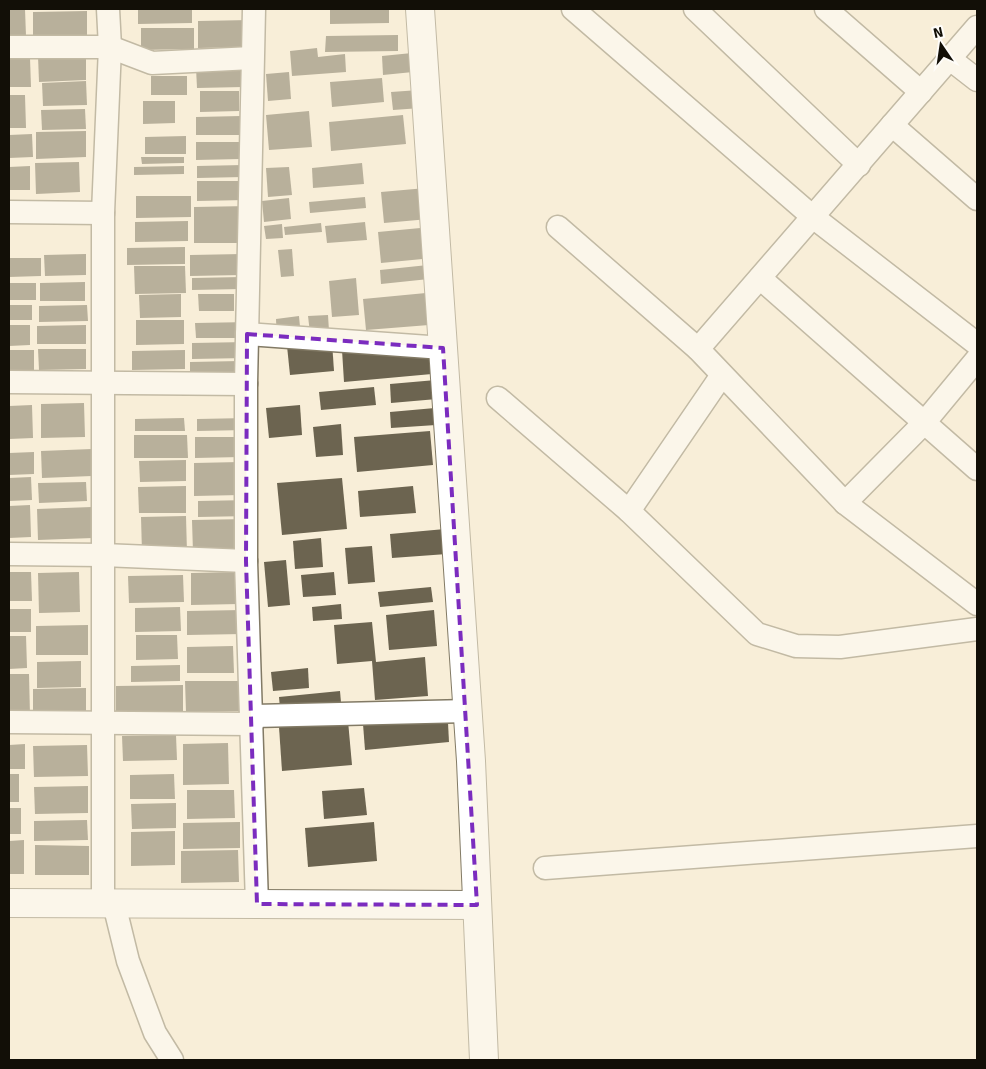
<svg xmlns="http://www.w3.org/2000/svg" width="986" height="1069" font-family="Signika,sans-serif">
	<rect width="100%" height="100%" fill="#f8eed8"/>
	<g fill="#6c6450">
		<polygon points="9,9 25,9 26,36 9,36"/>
		<polygon points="138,9 192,9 192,23 138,24"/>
		<polygon points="330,9 389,9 389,23 330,24"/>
		<polygon points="87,11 87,41 33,41 33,12"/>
		<polygon points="250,20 251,47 198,48 198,21"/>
		<polygon points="141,28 194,28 194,49 141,50"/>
		<polygon points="398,35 398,51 325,52 326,36"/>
		<polygon points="317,48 318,57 345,54 346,72 292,76 290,51"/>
		<polygon points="412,53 413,72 383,75 382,56"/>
		<polygon points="86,54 86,80 39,82 38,56"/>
		<polygon points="30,58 31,87 9,87 9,59"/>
		<polygon points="242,67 243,87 197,88 196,68"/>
		<polygon points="289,72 291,99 268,101 266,74"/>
		<rect x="151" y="76" width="36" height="19"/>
		<polygon points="382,78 384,102 332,107 330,82"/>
		<polygon points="86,81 87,105 43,106 42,83"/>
		<polygon points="419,90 421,108 393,110 391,92"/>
		<polygon points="200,91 239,91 239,111 200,112"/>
		<polygon points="9,95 25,95 26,128 9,128"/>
		<polygon points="143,101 175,101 175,123 143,124"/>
		<polygon points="85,109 86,129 42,130 41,110"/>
		<polygon points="309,111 312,147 269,150 266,115"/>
		<polygon points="403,115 406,144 331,151 329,122"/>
		<polygon points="241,116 241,135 196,135 196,117"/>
		<polygon points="86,131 86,157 36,159 36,132"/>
		<polygon points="32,134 33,157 9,158 9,135"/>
		<polygon points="186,136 186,154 145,154 145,137"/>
		<polygon points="196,142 240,142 240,159 196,160"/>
		<polygon points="141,157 184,157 184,163 142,164"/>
		<polygon points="79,162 80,192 36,194 35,163"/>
		<polygon points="362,163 364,184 313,188 312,168"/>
		<polygon points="243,165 243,177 197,178 197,166"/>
		<polygon points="30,166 30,190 9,190 9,167"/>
		<polygon points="184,166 184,174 134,175 134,167"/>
		<polygon points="289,167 292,195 268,197 266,168"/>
		<polygon points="197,181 246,181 246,200 197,201"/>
		<polygon points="426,188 429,219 384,223 381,192"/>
		<polygon points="136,196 191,196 191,217 136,218"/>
		<polygon points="365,197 366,208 310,213 309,202"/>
		<polygon points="289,198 291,219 264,222 262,201"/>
		<polygon points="249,206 249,243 194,243 194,207"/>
		<polygon points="188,221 188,241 135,242 135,222"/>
		<polygon points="365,222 367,240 327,243 325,226"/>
		<polygon points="321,223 322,232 285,235 284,227"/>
		<polygon points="282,224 283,238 266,239 264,226"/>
		<polygon points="431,227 433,258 381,263 378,232"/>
		<polygon points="185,247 185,264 127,265 127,248"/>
		<polygon points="292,249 294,276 281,277 278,250"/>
		<polygon points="86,254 86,275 45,276 44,255"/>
		<polygon points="242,254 242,275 190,276 190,255"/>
		<polygon points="9,258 41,258 41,276 9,277"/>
		<polygon points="428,265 429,279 381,284 380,270"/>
		<polygon points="134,266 185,266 186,293 135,294"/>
		<polygon points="242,277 242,289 192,290 192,278"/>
		<polygon points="356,278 359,315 332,317 329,281"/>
		<polygon points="85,282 85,301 40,301 40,283"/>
		<rect x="9" y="283" width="27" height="17"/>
		<polygon points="426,293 429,325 366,330 363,299"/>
		<polygon points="181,294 181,317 140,318 139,295"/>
		<polygon points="198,294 234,294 234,311 199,311"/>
		<rect x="9" y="305" width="23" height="15"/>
		<polygon points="87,305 88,321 39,322 39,306"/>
		<polygon points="328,315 329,331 310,333 308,316"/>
		<polygon points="299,316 301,338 277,341 276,319"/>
		<polygon points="136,320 184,320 184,344 136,345"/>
		<polygon points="250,322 250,338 196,338 195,323"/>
		<polygon points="9,325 30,325 30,345 9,346"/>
		<polygon points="86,325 86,344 37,344 37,326"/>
		<polygon points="247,342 247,358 192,359 192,343"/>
		<polygon points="332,342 334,371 290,375 287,346"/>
		<polygon points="429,343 432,374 344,382 342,350"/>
		<polygon points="38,349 86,349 86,369 39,370"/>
		<rect x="9" y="350" width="25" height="20"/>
		<polygon points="185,350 185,369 132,370 132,351"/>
		<polygon points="240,361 240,381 190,382 190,362"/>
		<polygon points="436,380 437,399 391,403 390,384"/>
		<polygon points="374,387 376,405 321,410 319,392"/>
		<polygon points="84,403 85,437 41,438 41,404"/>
		<polygon points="32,405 33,438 9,439 9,406"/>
		<polygon points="300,405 302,435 269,438 266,408"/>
		<polygon points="435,408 436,425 391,428 390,412"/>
		<polygon points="184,418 185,431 135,431 135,419"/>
		<polygon points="247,418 246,430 197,431 197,419"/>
		<polygon points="341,424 343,455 316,457 313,427"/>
		<polygon points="430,431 433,465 357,472 354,437"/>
		<polygon points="134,435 187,435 188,458 134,458"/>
		<polygon points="195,437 241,437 241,457 195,458"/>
		<polygon points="92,449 92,476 42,478 41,451"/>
		<polygon points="34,452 34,474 9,475 9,453"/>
		<polygon points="186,460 186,481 140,482 139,461"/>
		<polygon points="240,462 241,495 194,496 194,463"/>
		<polygon points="31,477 32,500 9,501 9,478"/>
		<polygon points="342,478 347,529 282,535 277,483"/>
		<polygon points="86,482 87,501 39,503 38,483"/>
		<polygon points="186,486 186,513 139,513 138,487"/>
		<polygon points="413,486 416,513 360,517 358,491"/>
		<polygon points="250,500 250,516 198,517 198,501"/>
		<polygon points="30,505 31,537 9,538 9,506"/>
		<polygon points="92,507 93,538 38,540 37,509"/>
		<polygon points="186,516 187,553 142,553 141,517"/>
		<polygon points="248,519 249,552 193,553 192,520"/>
		<polygon points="445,529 447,554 392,558 390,534"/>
		<polygon points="321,538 323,567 295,569 293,541"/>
		<polygon points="372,546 375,582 348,584 345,548"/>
		<polygon points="286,560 290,605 268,607 264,562"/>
		<polygon points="9,572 31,572 32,601 9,601"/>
		<polygon points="79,572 80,612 39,613 38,573"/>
		<polygon points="238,572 239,604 191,605 191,573"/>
		<polygon points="334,572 336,595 303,597 301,575"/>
		<polygon points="183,575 184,602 129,603 128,576"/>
		<polygon points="431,587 433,602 380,607 378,592"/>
		<polygon points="341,604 342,619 313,621 312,607"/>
		<polygon points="180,607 181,631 135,632 135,608"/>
		<rect x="9" y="609" width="22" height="23"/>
		<polygon points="242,610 243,634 187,635 187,611"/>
		<polygon points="434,610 437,646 389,650 386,615"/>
		<polygon points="372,622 376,662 425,657 428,696 375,700 372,661 337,664 334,625"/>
		<polygon points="88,625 88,655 36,655 36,626"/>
		<polygon points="136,635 177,635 178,659 136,660"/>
		<polygon points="9,636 26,636 27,668 9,669"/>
		<polygon points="233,646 234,673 187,673 187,647"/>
		<polygon points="81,661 81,687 37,688 37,662"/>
		<polygon points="180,665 180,681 131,682 131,666"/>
		<polygon points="308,668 309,688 273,691 271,672"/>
		<polygon points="9,674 29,674 30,715 9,715"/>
		<polygon points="185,681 239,681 240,711 186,712"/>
		<polygon points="183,685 183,714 116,715 116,686"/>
		<polygon points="86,688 86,719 33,720 33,689"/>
		<polygon points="340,691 342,714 281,719 279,697"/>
		<polygon points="447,704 449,742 365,750 362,711"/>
		<polygon points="348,721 352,765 282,771 279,727"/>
		<polygon points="176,735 177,760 123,761 122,736"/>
		<polygon points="228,743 229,784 183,785 183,744"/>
		<polygon points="25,744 25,769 9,769 9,745"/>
		<polygon points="87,745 88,776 34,777 33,746"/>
		<rect x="9" y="774" width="10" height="28"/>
		<polygon points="174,774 175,799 130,799 130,775"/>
		<polygon points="88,786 88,813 35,814 34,787"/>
		<polygon points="364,788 367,815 324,819 322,791"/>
		<polygon points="187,790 234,790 235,818 187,819"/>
		<polygon points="176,803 176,828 132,829 131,804"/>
		<rect x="9" y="808" width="12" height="26"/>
		<polygon points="87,820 88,840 34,841 34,821"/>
		<polygon points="240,822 240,848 183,849 183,823"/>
		<polygon points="374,822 377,861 308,867 305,828"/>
		<polygon points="175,831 175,865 131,866 131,832"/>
		<polygon points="24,840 24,874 9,874 9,841"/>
		<polygon points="35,845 89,846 89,875 35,875"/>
		<polygon points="238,850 239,882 181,883 181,851"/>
	</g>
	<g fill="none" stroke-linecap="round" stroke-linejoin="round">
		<g stroke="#827a65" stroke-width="25">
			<g id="minor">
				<polyline points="254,9 246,384 246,561 257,904"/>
				<polyline points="573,9 813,217 977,344"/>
				<polyline points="695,9 859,165"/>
				<polyline points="826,9 921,92"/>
				<polyline points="9,47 110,47 152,63 252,58"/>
				<polyline points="950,59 977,80"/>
				<polyline points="892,125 977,199"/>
				<polyline points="9,212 103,213"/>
				<polyline points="558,227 698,349 977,27"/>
				<polyline points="760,278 977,469"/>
				<polyline points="247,334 443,348"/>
				<polyline points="698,349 845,503 924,423 977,359"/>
				<polyline points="9,382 246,384"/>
				<polyline points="498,398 629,511 757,634 796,646 840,647 977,629"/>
				<polyline points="845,503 977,604"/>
				<polyline points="629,511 722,375"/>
				<polyline points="9,554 103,555 246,561"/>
				<polyline points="252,716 468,711"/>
				<polyline points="9,722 252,724"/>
				<polyline points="545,868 977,836"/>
				<polyline points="103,904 103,213 110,47 108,9"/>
				<polyline points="114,904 128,961 155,1033 172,1060"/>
			</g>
		</g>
		<g stroke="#827a65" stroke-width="30">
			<g id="tertiary">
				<polyline points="420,9 471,761 484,1060"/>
				<polyline points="9,903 477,905"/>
			</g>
		</g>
		<use href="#minor" stroke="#fff" stroke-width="22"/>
		<use href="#tertiary" stroke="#fff" stroke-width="28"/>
	</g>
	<path d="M0 0H986V1069H0ZM247,334L443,348L477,905L257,904L246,561Z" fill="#f8eed8" fill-opacity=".55" fill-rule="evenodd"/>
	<path fill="none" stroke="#7b2cbf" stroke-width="4" stroke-dasharray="10 6" stroke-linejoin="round" d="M247,334L443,348L477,905L257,904L246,561Z"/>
	<rect width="986" height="1069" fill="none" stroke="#120f07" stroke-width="20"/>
	<g transform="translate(941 45) rotate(347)" stroke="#fefcf8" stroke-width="4" paint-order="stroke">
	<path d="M0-4L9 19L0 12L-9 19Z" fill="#120f07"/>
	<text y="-8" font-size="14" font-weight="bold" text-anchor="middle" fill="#120f07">N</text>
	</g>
</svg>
